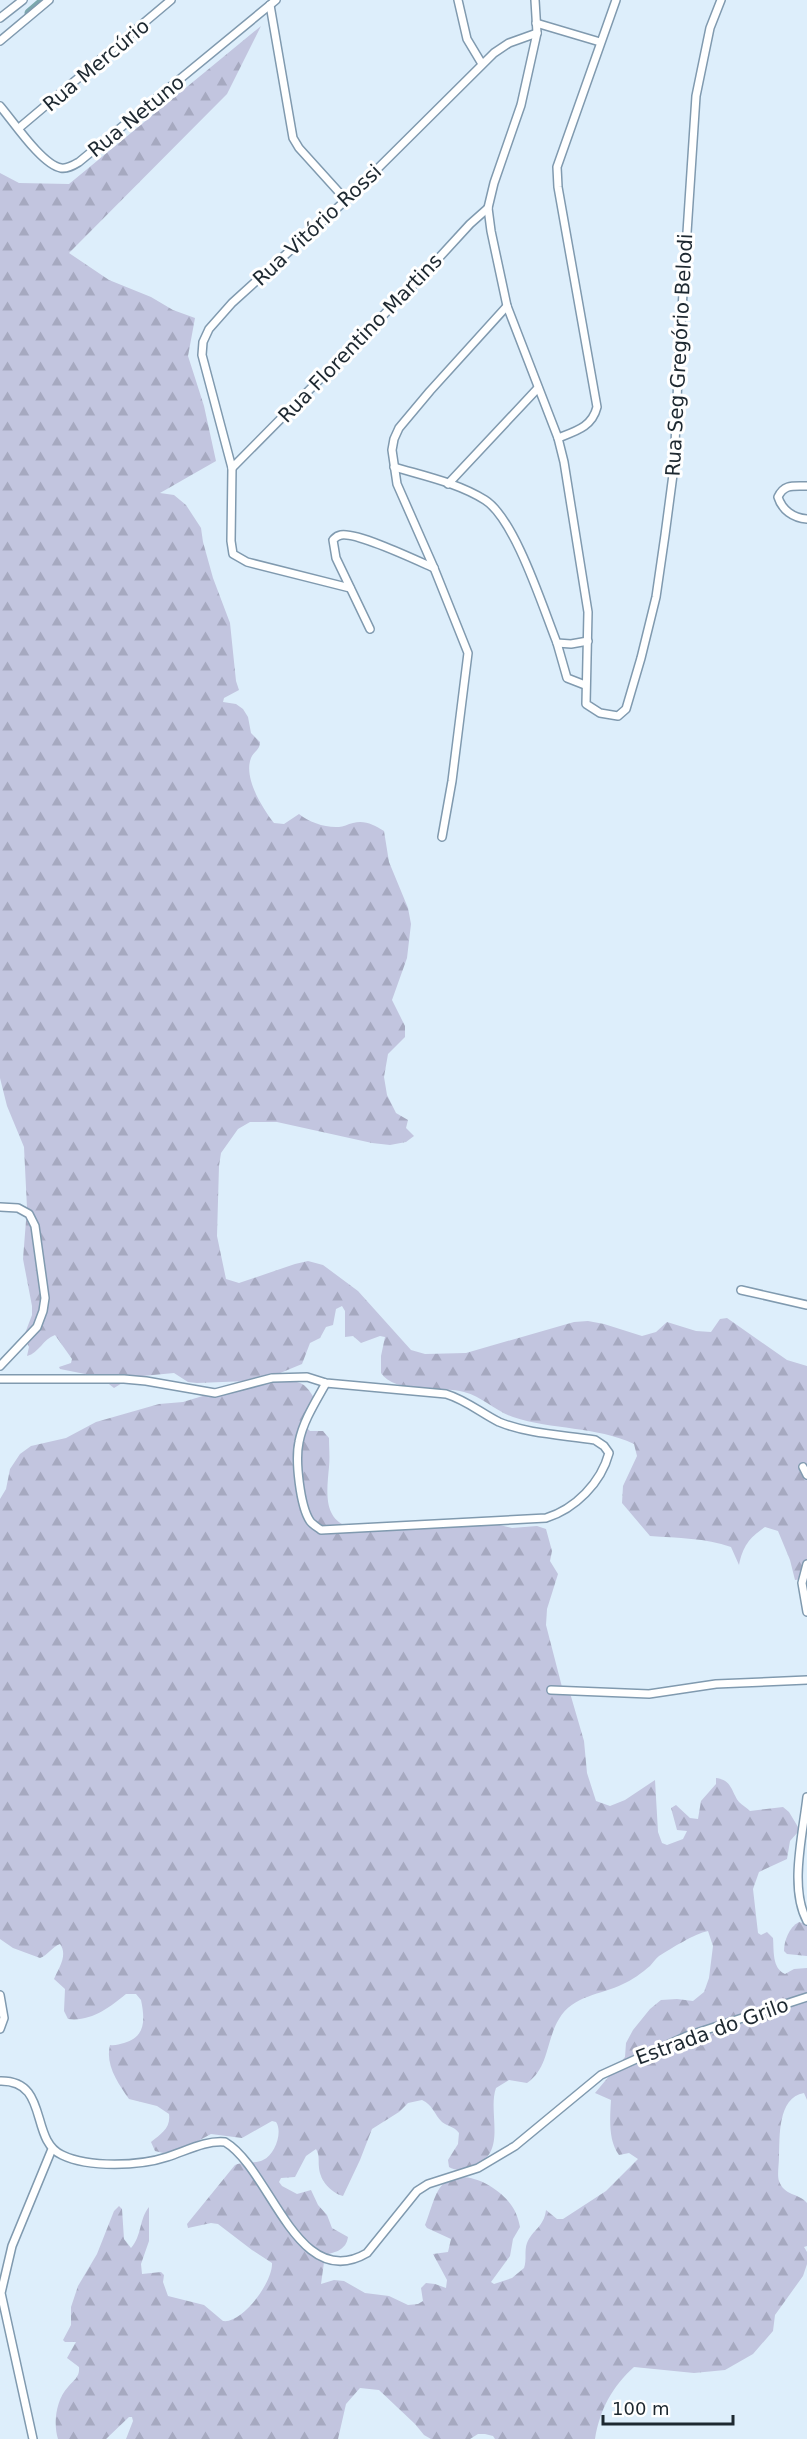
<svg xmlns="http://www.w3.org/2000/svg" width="807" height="2439" font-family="'DejaVu Sans',sans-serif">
	<defs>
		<pattern id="forest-firs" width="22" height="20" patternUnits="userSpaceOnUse" patternTransform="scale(1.5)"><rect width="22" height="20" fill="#c2c5df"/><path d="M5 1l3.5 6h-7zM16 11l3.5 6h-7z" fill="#a6a9c0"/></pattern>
	</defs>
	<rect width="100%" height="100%" fill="#ddeefb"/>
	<g fill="url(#forest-firs)" fill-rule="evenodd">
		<path d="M261,26L227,94L69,253L109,280L151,297L173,310L195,318L188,356L204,406L216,461L160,493L174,495L186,505L201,528L203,542L213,578L230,623L236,681L239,690L224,698L223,702L236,704L243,709L248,717L251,733L260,742C260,750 254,751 251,758C243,778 263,809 274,823L284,824L299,814C309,822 325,828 339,827C343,827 348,824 353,823C365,820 374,825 384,831L389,862L408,908L411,924L407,958L392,1000L405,1026V1037L388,1054L384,1077L387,1095L396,1113L408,1120L406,1128L414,1136L406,1142L390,1145L372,1143L277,1122H250L238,1129L221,1153L219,1166L217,1236L226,1279L239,1283L295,1264L308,1261L323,1265L358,1291L411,1350L425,1354L466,1353L574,1322L588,1321L604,1324L642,1336L656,1332L667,1322L696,1331L711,1332L720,1319L727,1318L787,1360L807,1366V1589L803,1579L795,1580L790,1560L778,1531L765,1527C749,1538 743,1546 739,1565L731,1547C705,1538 678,1538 650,1536L622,1503L623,1486L637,1456L634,1444C596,1426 552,1430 513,1417C495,1411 483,1397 464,1392C443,1386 394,1394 381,1373V1356L385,1337L380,1336L361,1343L353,1336L345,1337V1311L342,1306L336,1309L333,1325L326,1327L320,1338L310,1343L302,1364L273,1376C293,1387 300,1373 314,1398L307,1428L310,1431H323L329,1438C329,1447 330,1457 329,1467C327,1490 322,1521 351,1527L491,1523L512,1528L537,1526L546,1529L552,1551L550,1561L558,1574L547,1609L546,1625L562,1687L570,1693L584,1741L587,1773L596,1801L610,1806L625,1800L655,1780L658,1832L662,1843L667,1845L683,1839L687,1831L677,1830L671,1808L676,1805L690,1818L698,1819L701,1801L716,1784V1778C732,1780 731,1791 739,1802C742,1805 747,1808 750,1811L783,1807L789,1812L798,1827V1832L790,1841L787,1859L759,1872L753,1889L758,1933L761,1935L767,1932L773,1938C774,1951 772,1968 785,1974L794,1969L807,1968V2100L804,2093C777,2098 780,2137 779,2157C779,2164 777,2175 779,2181C784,2196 799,2193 807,2203V2246L804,2247L807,2252V2264L803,2276L775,2315L773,2331L753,2354L725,2370L694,2373L634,2367C612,2387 600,2409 595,2439H495L493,2436L485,2434H478L470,2439H431L424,2435L415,2424L379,2390L360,2388L346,2404L338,2439H126L133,2421L132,2417H129L106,2439H58C53,2423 56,2400 68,2387C74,2380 80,2377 79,2367L67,2358L76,2342H65L63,2340L71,2325V2307L78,2286L97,2254L114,2211L119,2206L122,2209L124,2239L131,2248C142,2236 139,2219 149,2207V2241L141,2264L142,2274L161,2272L164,2275L163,2282L168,2296L204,2305L223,2321C243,2324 273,2281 272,2263L252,2250L218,2224L211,2223L188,2228L187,2224L235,2165C244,2161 255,2164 263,2160C275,2155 283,2132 276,2122L272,2121L242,2138L211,2134L181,2150L163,2153L155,2151L151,2142C161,2134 171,2128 169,2114L157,2106L129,2099C118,2083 105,2065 110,2045C115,2046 119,2044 124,2043C146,2037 145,2019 141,2000L136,1994H126C110,2007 91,2022 68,2019L64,2011L65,1989L54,1979C59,1968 68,1955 60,1944C52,1947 48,1955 40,1958L13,1948L0,1939V1499L6,1489L10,1469L20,1454L31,1446L66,1438L96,1422L159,1404L183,1402L242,1384L248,1381L197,1383L188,1382L174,1373L132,1377L114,1388L100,1377L60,1369L59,1367L71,1363L72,1359L55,1335C43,1339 39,1353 27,1356L29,1347L24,1336L32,1315V1306L23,1259L27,1208L24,1147L7,1106L0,1078V173L19,183L69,184ZM708,1931L713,1946L709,1978L704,1992L693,2001L677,1999L661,2000L650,2009L633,2030L626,2043L625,2057L595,2093L611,2100C610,2117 608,2141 619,2155L629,2153L638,2159L606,2191L563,2219H557L546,2210C544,2227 533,2229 527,2243C524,2251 527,2260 524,2268L512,2278L494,2284L491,2282L510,2256L513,2239L520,2227C518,2217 515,2209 508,2201C495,2185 460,2166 442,2185C434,2194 430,2213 425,2225L427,2228L451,2239L448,2252L433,2254L447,2280L446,2288L435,2284L426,2283L421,2288L423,2301L418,2304L408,2305L389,2296L365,2293L344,2281L334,2280L321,2284L325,2255C336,2252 346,2250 348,2237L332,2228L327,2215L318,2205L311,2190L297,2194L282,2186L279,2182L281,2178L295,2177L306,2156L316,2149C320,2156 318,2160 319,2168C320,2180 331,2193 343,2196L360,2160L372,2129L399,2112L408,2103L422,2100C433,2105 434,2114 442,2122C448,2127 454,2126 459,2133L458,2144L448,2160L449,2167C457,2172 464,2169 472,2166C509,2155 487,2113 496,2088L509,2080L527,2083C549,2068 546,2040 559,2019C573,1995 601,1995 623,1984C631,1981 643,1972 650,1966C653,1963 655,1959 659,1956C672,1948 694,1934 708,1931Z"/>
		<path d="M799,1922L807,1924V1956L787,1954L784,1951C784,1941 789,1927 799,1922Z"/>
	</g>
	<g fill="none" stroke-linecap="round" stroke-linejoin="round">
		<polyline stroke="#7ba8ad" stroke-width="9" points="29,13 44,0"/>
		<g stroke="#809aaf" stroke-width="10">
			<g id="street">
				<polyline points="458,0 467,39 482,64"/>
				<polyline points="535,0 537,33 521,105 494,183 488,208 491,231 507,306 558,438 564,462 588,612 586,704 600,713 618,716 626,709 641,658 656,597 665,535 674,467 679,354 696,96 710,28 721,0"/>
				<polyline points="270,5 293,138 299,148 346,200"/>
				<polyline points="0,18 23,0"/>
				<polyline points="536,23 600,42"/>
				<polyline points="0,41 49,0"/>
				<path d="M0,106C13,121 42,165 61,168C68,169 74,165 79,162L276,0"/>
				<polyline points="19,128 171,0"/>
				<path d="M558,438C576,431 592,427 597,407L558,187L557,167L616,0"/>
				<path d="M394,467C424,476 458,483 485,500C515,519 543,608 557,643L571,644L588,641"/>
				<polyline points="232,468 425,273 470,224 488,208"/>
				<polyline points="448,484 538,388"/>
				<path d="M807,486C793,486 784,484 778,497C782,510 793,518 807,519"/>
				<polyline points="350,588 247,562 233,554 231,541 232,468 202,355 203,342 209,329 232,303 346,200 494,53 509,43 537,33"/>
				<path d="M370,629L336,558L333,540C336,537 336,536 341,535C357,532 416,560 434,568"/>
				<polyline points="557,643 567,678 585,685"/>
				<polyline points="442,837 452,781 468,653 434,568 397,484 392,450 394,439 399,428 430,391 507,306"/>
				<polyline points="0,1207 18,1208 29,1214 35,1226 45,1298 43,1311 37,1327 0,1366"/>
				<polyline points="741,1290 807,1305"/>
				<path d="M0,1379H124L146,1381L215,1393L272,1378L307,1377L326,1383L446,1394C466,1400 481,1413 499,1422C528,1434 564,1435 595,1440L604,1446L609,1453C601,1483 575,1509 546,1518L321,1530C317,1527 312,1524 310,1521C300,1506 295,1460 299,1442C303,1421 316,1401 326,1383"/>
				<polyline points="803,1467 807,1475"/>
				<polyline points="807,1564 802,1583 807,1612"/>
				<polyline points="551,1690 649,1694 716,1684 807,1680"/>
				<path d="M807,1797C803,1834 789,1888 807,1921"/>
				<polyline points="0,1995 4,2018 0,2029"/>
				<path d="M0,2081C50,2080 29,2140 62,2155C89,2168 140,2166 167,2157C186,2151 206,2140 225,2142C271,2169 297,2294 367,2253L417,2191L428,2184L478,2168L515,2146L601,2075L687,2036L807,1997"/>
				<polyline points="33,2439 1,2293 12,2246 52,2149"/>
			</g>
		</g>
		<use href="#street" stroke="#fff" stroke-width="7"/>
	</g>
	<g text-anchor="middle" stroke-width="6" stroke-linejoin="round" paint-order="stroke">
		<g font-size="20" fill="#1d2830" stroke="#fff">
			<text transform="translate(96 65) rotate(-40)" y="7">Rua Mercúrio</text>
			<text transform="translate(136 116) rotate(-39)" y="7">Rua Netuno</text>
			<text transform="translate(317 225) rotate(-43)" y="7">Rua Vitório Rossi</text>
			<text transform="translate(360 338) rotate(-46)" y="7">Rua Florentino Martins</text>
			<text transform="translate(679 355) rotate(-87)" y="7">Rua Seg Gregório Belodi</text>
			<text transform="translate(712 2031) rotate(-20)" y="7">Estrada do Grilo</text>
		</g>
	</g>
	<path d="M603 2415v9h130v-9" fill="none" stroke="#1d2830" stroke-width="3"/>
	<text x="612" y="2415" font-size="18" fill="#1d2830" stroke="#ffffff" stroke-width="4.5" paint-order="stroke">100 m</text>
</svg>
